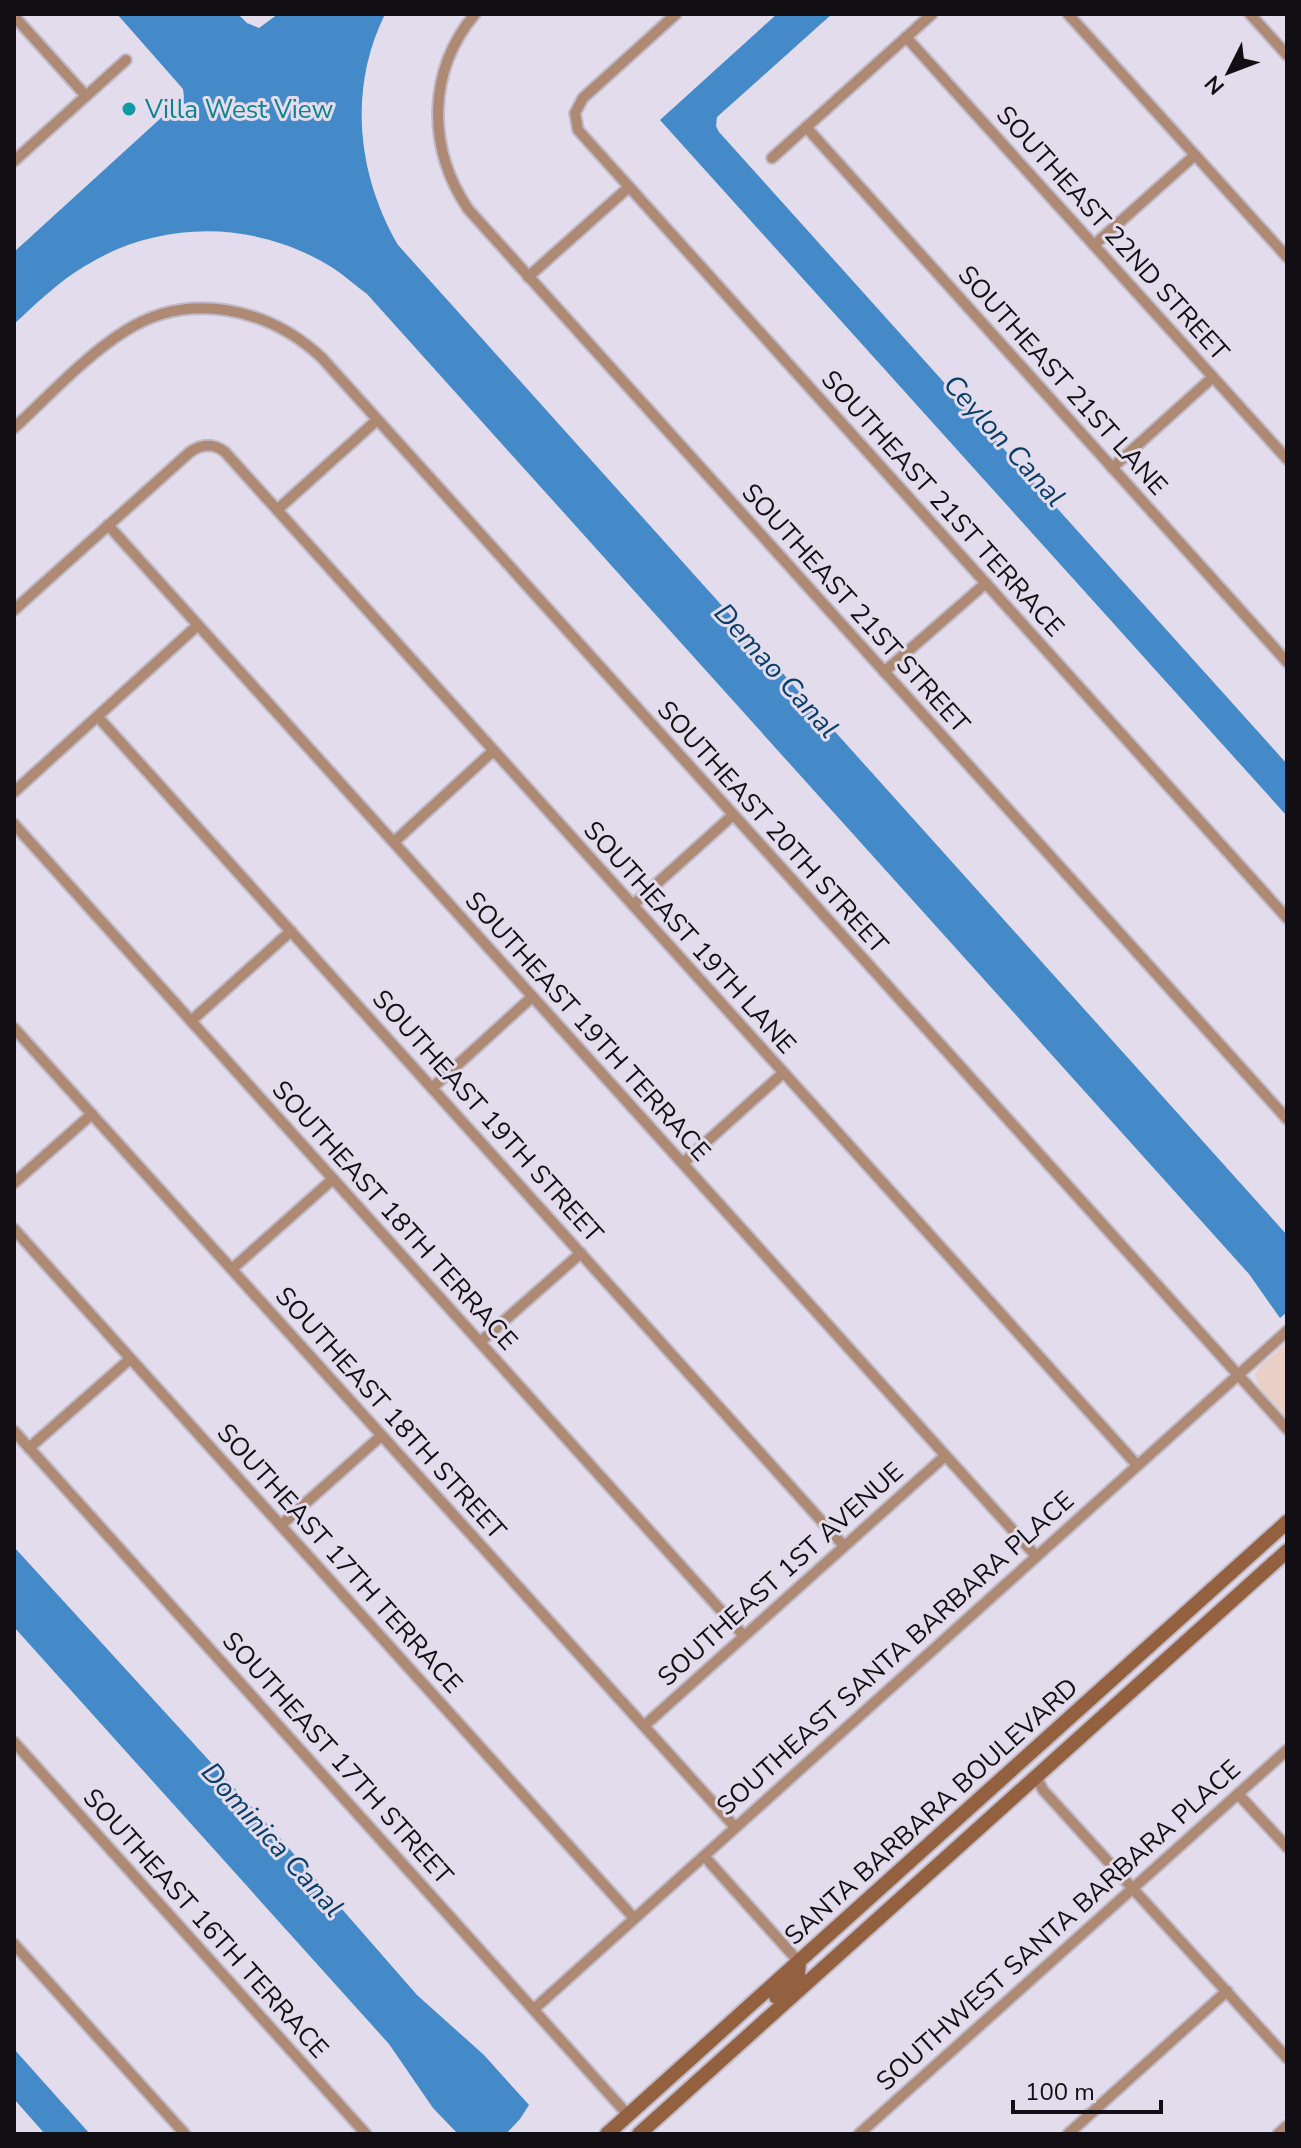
<svg xmlns="http://www.w3.org/2000/svg" width="1301" height="2148" font-family="'Nunito Sans',sans-serif">
	<rect width="100%" height="100%" fill="#e3dcec"/>
	<polygon fill="#e8d0c7" points="1287,1342 1287,1418 1258,1386 1255,1375 1259,1367"/>
	<g fill="#4489c8">
		<path d="M117,14H238L247,23L259,28L278,14H385C348,89 357,174 398,245L1287,1235V1312L1280,1318L1249,1274L367,294C356,286 345,276 333,268C257,220 161,219 85,266C59,281 36,304 14,324V252L184,97L183,89Z"/>
		<polygon points="777,14 832,14 717,117 716,126 719,132 1287,764 1287,816 660,120"/>
		<polygon points="14,1547 279,1837 417,1995 484,2055 529,2105 520,2119 506,2134 458,2134 433,2108 389,2044 14,1627"/>
		<polygon points="14,2049 90,2134 45,2134 14,2099"/>
	</g>
	<g fill="none" stroke-linecap="round" stroke-linejoin="round">
		<g stroke="#c1bbc9" stroke-width="14">
			<g id="street">
				<path d="M475,14C427,71 427,148 468,209L1287,1119"/>
				<polyline points="676,14 583,98 575,113 578,130 1287,918"/>
				<polyline points="1068,14 1287,257"/>
				<polyline points="1250,14 1287,55"/>
				<polyline points="14,16 86,96"/>
				<polyline points="906,37 1287,459"/>
				<polyline points="806,127 1287,662"/>
				<polyline points="772,158 932,14"/>
				<polyline points="14,161 126,60"/>
				<polyline points="1094,245 1195,155"/>
				<polyline points="528,277 629,187"/>
				<path d="M14,428C50,395 84,357 125,331C189,290 269,308 322,358L1287,1429"/>
				<polyline points="1112,468 1213,377"/>
				<polyline points="277,510 377,420"/>
				<polyline points="108,525 1036,1556"/>
				<path d="M14,610L190,452C202,444 213,443 225,452L1137,1465"/>
				<polyline points="884,672 986,583"/>
				<polyline points="98,717 844,1546"/>
				<polyline points="14,792 198,625"/>
				<polyline points="14,824 744,1636"/>
				<polyline points="394,842 493,751"/>
				<polyline points="633,905 733,815"/>
				<polyline points="191,1021 291,931"/>
				<polyline points="14,1028 735,1827"/>
				<polyline points="432,1088 532,997"/>
				<polyline points="683,1163 783,1073"/>
				<polyline points="14,1183 92,1114"/>
				<polyline points="14,1229 633,1917"/>
				<polyline points="232,1269 333,1179"/>
				<polyline points="480,1342 581,1253"/>
				<polyline points="14,1431 628,2115"/>
				<polyline points="29,1448 130,1359"/>
				<polyline points="281,1525 381,1436"/>
				<polyline points="644,1726 945,1456"/>
				<polyline points="14,1742 366,2134"/>
				<polyline points="1036,1777 1043,1790 1287,2058"/>
				<polyline points="1238,1794 1287,1847"/>
				<polyline points="704,1856 799,1962"/>
				<polyline points="14,1944 185,2134"/>
				<polyline points="534,2009 1287,1331"/>
				<polyline points="859,2134 1287,1750"/>
				<polyline points="1068,2134 1227,1991"/>
				<polyline points="1278,2134 1287,2126"/>
			</g>
		</g>
		<g stroke="#c1bbc9" stroke-width="18">
			<g id="secondary">
				<polyline points="776,1997 798,1976 799,1962"/>
				<polyline points="607,2134 1287,1522"/>
				<polyline points="639,2134 1287,1551"/>
			</g>
		</g>
		<use href="#street" stroke="#ae8a75" stroke-width="10"/>
		<use href="#secondary" stroke="#936040" stroke-width="14"/>
	</g>
	<circle fill="#0f9aa8" stroke="#e3dcec" stroke-width="3" cx="129" cy="109" r="8"/>
	<g text-anchor="middle" stroke-width="6" stroke-linejoin="round" paint-order="stroke">
		<g font-size="26" fill="#0d838f" stroke="#e3dcec" text-anchor="start">
			<text x="145" y="118">Villa West View</text>
		</g>
		<g font-size="26" fill="#110f14" stroke="#e3dcec">
			<text transform="translate(1113 233) rotate(48)" y="9">SOUTHEAST 22ND STREET</text>
			<text transform="translate(1063 380) rotate(48)" y="9">SOUTHEAST 21ST LANE</text>
			<text transform="translate(943 503) rotate(48)" y="9">SOUTHEAST 21ST TERRACE</text>
			<text transform="translate(856 608) rotate(48)" y="9">SOUTHEAST 21ST STREET</text>
			<text transform="translate(773 827) rotate(48)" y="9">SOUTHEAST 20TH STREET</text>
			<text transform="translate(690 937) rotate(48)" y="9">SOUTHEAST 19TH LANE</text>
			<text transform="translate(588 1026) rotate(48)" y="9">SOUTHEAST 19TH TERRACE</text>
			<text transform="translate(488 1116) rotate(48)" y="9">SOUTHEAST 19TH STREET</text>
			<text transform="translate(395 1215) rotate(48)" y="9">SOUTHEAST 18TH TERRACE</text>
			<text transform="translate(391 1413) rotate(48)" y="9">SOUTHEAST 18TH STREET</text>
			<text transform="translate(340 1558) rotate(48)" y="9">SOUTHEAST 17TH TERRACE</text>
			<text transform="translate(780 1574) rotate(-42)" y="9">SOUTHEAST 1ST AVENUE</text>
			<text transform="translate(895 1653) rotate(-42)" y="9">SOUTHEAST SANTA BARBARA PLACE</text>
			<text transform="translate(338 1758) rotate(48)" y="9">SOUTHEAST 17TH STREET</text>
			<text transform="translate(931 1811) rotate(-42)" y="9">SANTA BARBARA BOULEVARD</text>
			<text transform="translate(206 1923) rotate(48)" y="9">SOUTHEAST 16TH TERRACE</text>
			<text transform="translate(1058 1925) rotate(-42)" y="9">SOUTHWEST SANTA BARBARA PLACE</text>
		</g>
		<g font-size="28" font-style="italic" fill="#093e68" stroke="#e3dcec">
			<text transform="translate(1005 440) rotate(48)" y="10">Ceylon Canal</text>
			<text transform="translate(777 670) rotate(48)" y="10">Demao Canal</text>
			<text transform="translate(273 1839) rotate(48)" y="10">Dominica Canal</text>
		</g>
	</g>
	<rect width="1301" height="2148" fill="none" stroke="#110f14" stroke-width="32"/>
	<g transform="translate(1229 72) rotate(228)" stroke="#e3dcec" stroke-width="6" paint-order="stroke">
	<path d="M0-6L14 30L0 20L-14 30Z" fill="#110f14"/>
	<text y="-12" font-size="22" font-weight="bold" text-anchor="middle" fill="#110f14">N</text>
	</g>
	<path d="M1013 2100v12h148v-12" fill="none" stroke="#110f14" stroke-width="4"/>
	<text x="1025" y="2100" font-size="24" fill="#110f14" stroke="#e3dcec" stroke-width="6" paint-order="stroke">100 m</text>
</svg>
